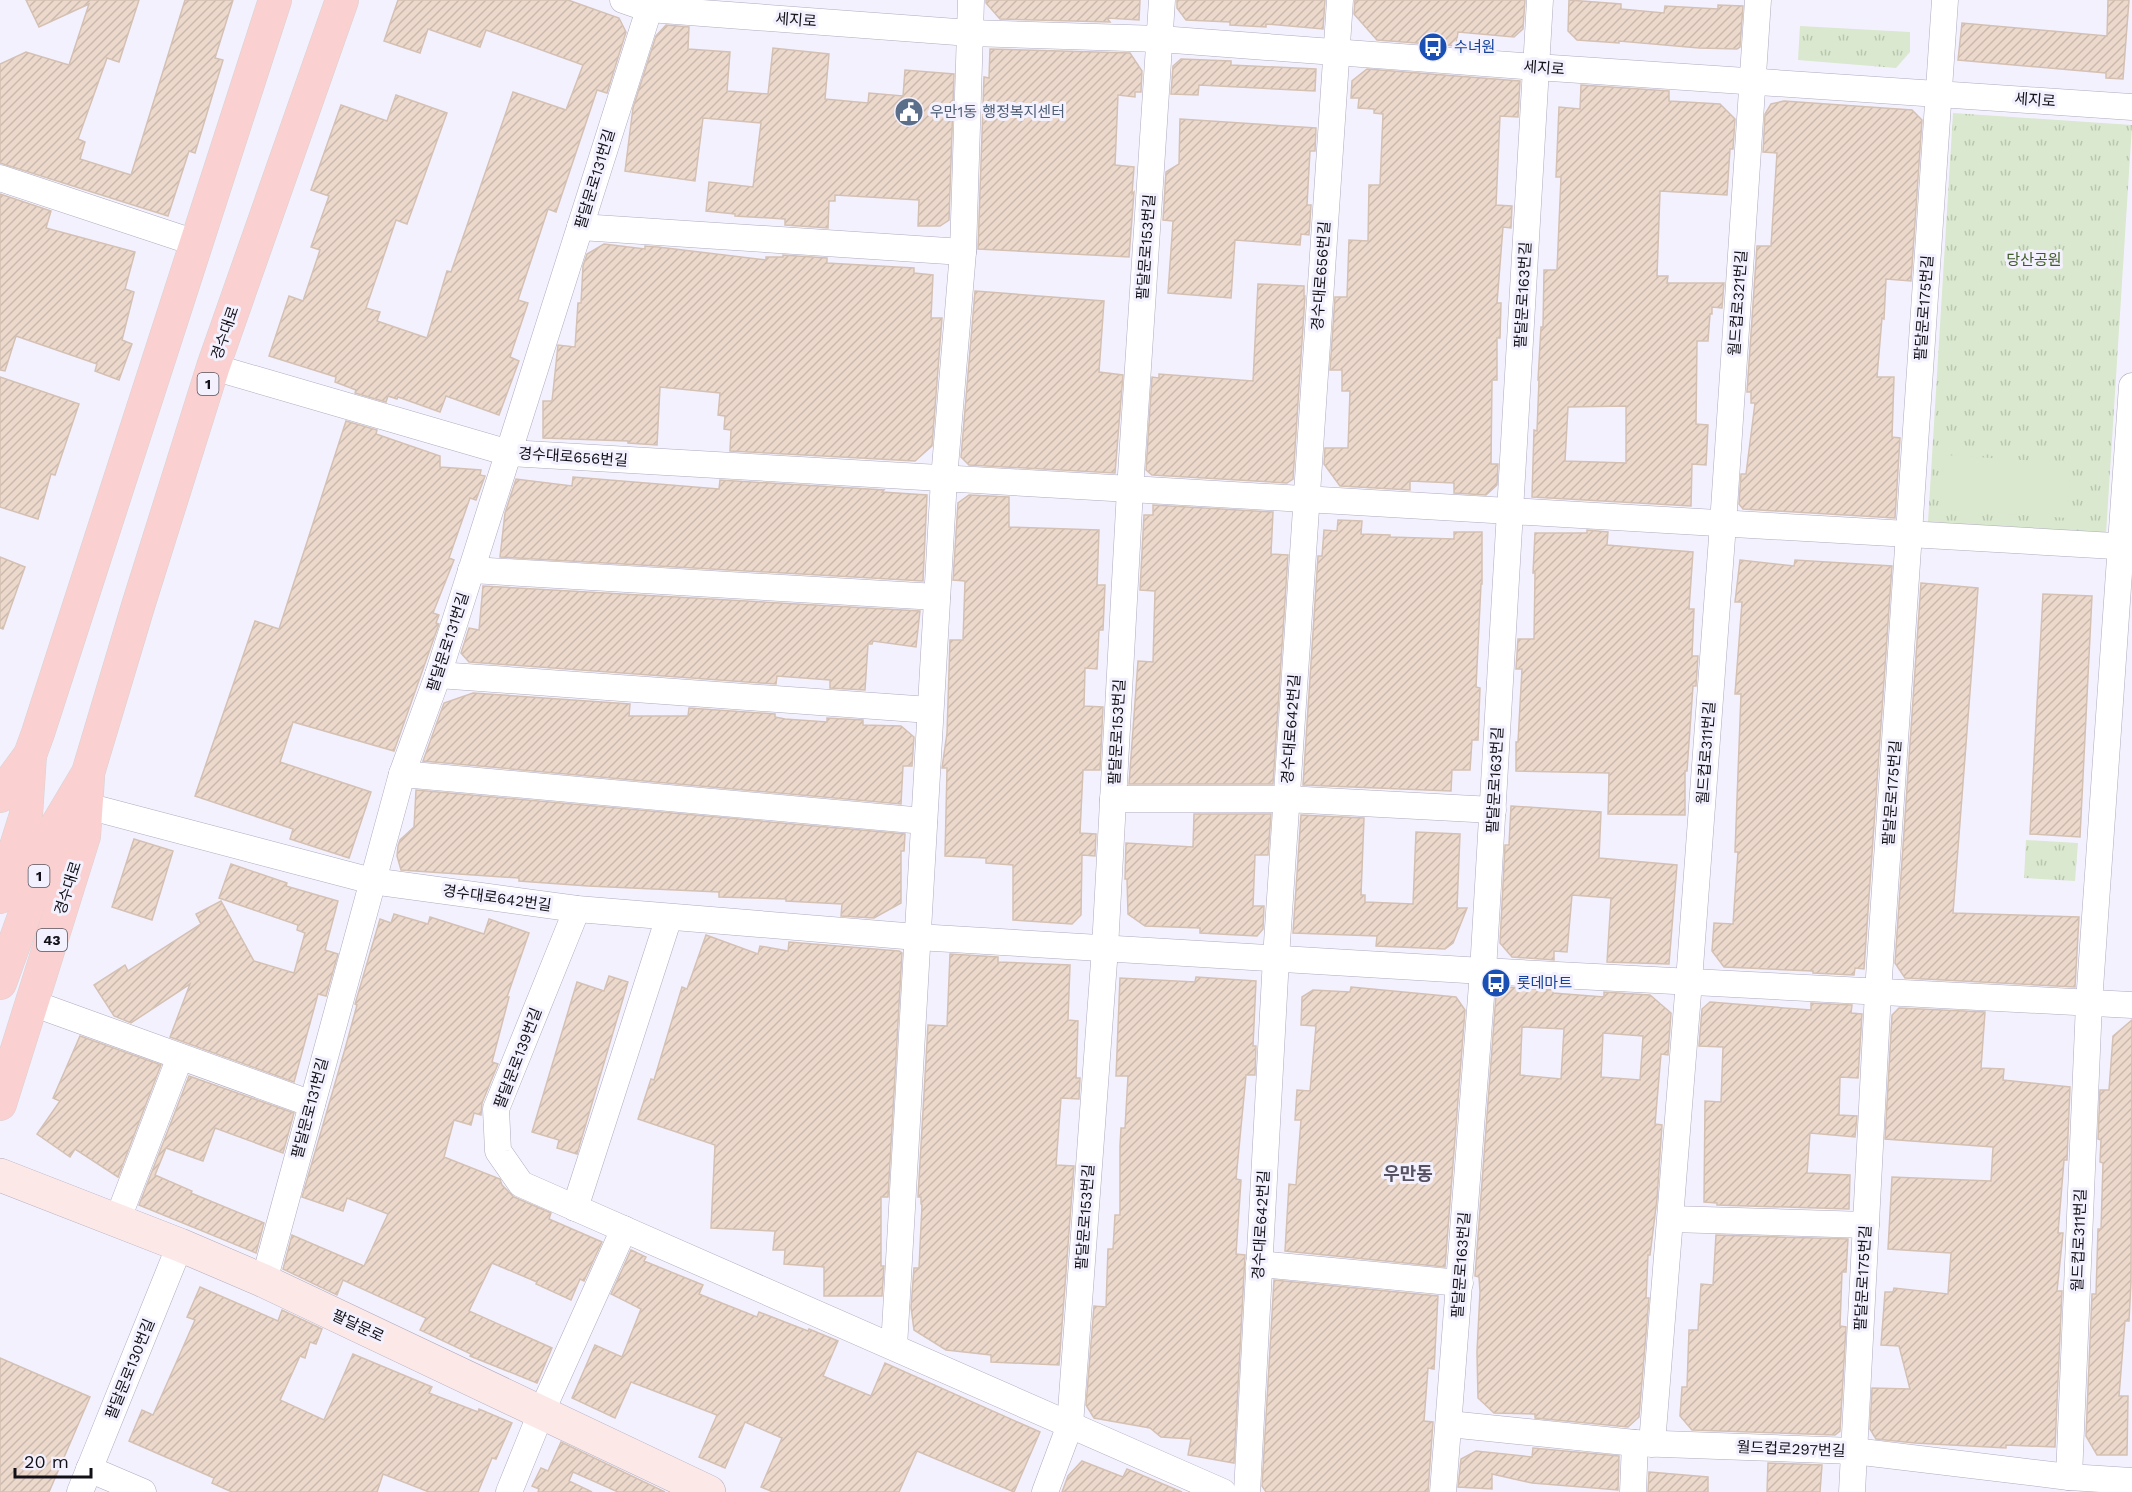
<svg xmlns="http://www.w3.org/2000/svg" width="2132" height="1492" font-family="'Work Sans','Noto Sans KR',sans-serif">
	<defs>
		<pattern id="park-tufts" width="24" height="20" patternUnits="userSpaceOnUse" patternTransform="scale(1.5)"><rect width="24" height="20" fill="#d9e8ce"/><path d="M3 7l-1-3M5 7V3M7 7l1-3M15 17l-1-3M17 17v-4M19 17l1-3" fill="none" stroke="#b9c6b0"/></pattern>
		<pattern id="building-hatch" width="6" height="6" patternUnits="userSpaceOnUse" patternTransform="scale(1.5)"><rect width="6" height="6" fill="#edd9cc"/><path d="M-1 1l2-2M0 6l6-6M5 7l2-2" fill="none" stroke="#cab9ae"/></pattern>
	</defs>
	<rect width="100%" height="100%" fill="#f4f1fe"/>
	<g fill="url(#park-tufts)">
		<polygon points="1800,26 1910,32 1910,52 1896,68 1798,60"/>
		<polygon points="1953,113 2132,125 2106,534 1928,522"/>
		<polygon points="2026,840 2078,843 2075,881 2024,878"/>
	</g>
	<polygon fill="#d9e8ce" points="1944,455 2071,463 2067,518 1940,509"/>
	<g fill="url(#building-hatch)" stroke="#d4c1b4" stroke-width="1.5" fill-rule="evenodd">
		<polygon points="26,0 139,0 119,62 107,58 78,139 85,142 80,159 131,175 185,0 233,0 215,58 223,60 195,153 189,151 168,216 0,163 0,64 26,52 69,65 89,4 39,27"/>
		<polygon points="398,0 568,0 619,18 626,32 607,93 597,90 556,212 548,209 518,300 528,303 510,357 519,361 499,415 446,396 440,412 398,397 397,399 388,396 386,402 355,393 356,390 335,382 336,377 269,356 289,296 303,301 320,250 311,247 329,196 311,190 341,105 387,121 396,95 447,113 407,224 396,220 366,308 380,312 377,321 427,338 447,271 451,272 513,92 566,110 583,65 486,30 480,47 428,29 420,53 384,41"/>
		<polygon points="986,0 1140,0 1139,20 1107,18 1110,22 1000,19 986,3"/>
		<polygon points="1177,0 1325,0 1323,29 1266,24 1266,27 1230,25 1230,22 1186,20 1177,8"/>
		<polygon points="1355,0 1525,0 1523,29 1514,37 1458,32 1456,46 1377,40 1354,14"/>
		<polygon points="1569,0 1621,4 1621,9 1664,13 1665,6 1718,9 1718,5 1743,6 1740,47 1737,49 1699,48 1619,41 1619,43 1577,40 1568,31"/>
		<polygon points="2108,0 2129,0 2123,79 2106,78 2106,73 1958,60 1962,23 2107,36"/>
		<polygon points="666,25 689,27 688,49 730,52 727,91 768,94 773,48 829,54 825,99 868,103 869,93 903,96 905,70 954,74 949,220 940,226 918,226 919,200 835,195 835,201 829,201 828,228 785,225 785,219 735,216 735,214 706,211 709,182 753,187 761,123 703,118 695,181 625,171 633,108 656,36"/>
		<polygon points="990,49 1130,53 1142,71 1141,92 1135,92 1135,97 1118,95 1115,165 1134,167 1132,194 1134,192 1129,257 978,249 984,77 989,78"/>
		<polygon points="1181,59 1231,61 1231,65 1316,69 1315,91 1199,85 1198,95 1171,94 1173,66"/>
		<polygon points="1367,69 1520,81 1518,117 1500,116 1496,205 1512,206 1511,228 1503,227 1497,303 1501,303 1500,338 1497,338 1497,380 1492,380 1491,464 1498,464 1497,485 1486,495 1454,493 1454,483 1410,481 1410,490 1340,486 1324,464 1325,448 1348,448 1350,391 1342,391 1342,370 1330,370 1335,297 1347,297 1349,240 1368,241 1369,185 1380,185 1383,114 1374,113 1374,109 1358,108 1359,98 1351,98 1352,81"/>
		<path d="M1581,85L1669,91V101L1720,104L1735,119L1733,149H1730L1727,195L1660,191L1657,276H1668L1667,283H1724L1722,308L1712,307V314H1710L1708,341H1697L1696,424L1708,425L1706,465L1692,464L1691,506L1532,497L1534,430L1537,431L1539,380H1538L1541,327H1543L1544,270H1557L1561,177H1556L1559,107L1580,109ZM1626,406V463L1565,461L1568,407Z"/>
		<polygon points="1784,101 1912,110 1922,120 1911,281 1886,279 1884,319 1882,318 1877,377 1894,377 1892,437 1900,438 1895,518 1743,509 1739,504 1741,474 1746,474 1755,403 1751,403 1751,392 1747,392 1757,246 1771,246 1777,153 1763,152 1765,114 1771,104"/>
		<polygon points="1180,119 1316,128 1315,151 1310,151 1307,205 1311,205 1309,235 1301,234 1300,245 1235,240 1231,298 1168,293 1173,221 1163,220 1166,172 1179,164"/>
		<polygon points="0,194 51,211 46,228 135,252 125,289 134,292 122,340 132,344 119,380 95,371 97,364 16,336 5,371 0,370"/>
		<polygon points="604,244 645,249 645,246 658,247 766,260 766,257 783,257 783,255 827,258 827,263 914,268 914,273 933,275 931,318 942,318 932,446 915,461 730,451 731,430 724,429 725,416 718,415 720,393 660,387 657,445 628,443 628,441 543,438 543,401 552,401 558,345 575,347 578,303 581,303 583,266 587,254"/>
		<polygon points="1258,284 1304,286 1304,296 1305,296 1293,479 1287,483 1152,475 1146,470 1152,377 1159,378 1159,374 1253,381"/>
		<polygon points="975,291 1104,301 1099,372 1123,375 1115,473 969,465 961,457"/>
		<polygon points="0,377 79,404 55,475 51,474 38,519 0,507"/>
		<polygon points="346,421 377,430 376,434 440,456 440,467 481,470 480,475 485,476 476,500 470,498 449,558 454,560 433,613 439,615 436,623 439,624 394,751 293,722 280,762 371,792 349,858 290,839 293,829 195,796 255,621 279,629"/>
		<polygon points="573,477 719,489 720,480 884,490 882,492 927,495 923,581 500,557 505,513 516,479 572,486"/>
		<polygon points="969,495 1009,497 1009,527 1099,530 1097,585 1105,585 1103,630 1099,630 1097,669 1085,668 1084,706 1103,707 1100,770 1083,770 1080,833 1096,834 1095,856 1082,855 1081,915 1072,924 1013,920 1013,865 986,863 986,858 945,856 947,768 942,768 947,733 950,640 963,640 965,581 953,580 958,503"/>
		<polygon points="1153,505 1273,512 1271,554 1288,555 1273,784 1129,784 1138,661 1153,662 1155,591 1140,590 1144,515 1153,515"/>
		<polygon points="1338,520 1362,521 1361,534 1390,535 1390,537 1454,539 1454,532 1482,532 1482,584 1481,584 1476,687 1480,688 1478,740 1472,740 1470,770 1452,770 1451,791 1303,785 1318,556 1322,556 1324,530 1337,531"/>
		<polygon points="1587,530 1608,532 1607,545 1693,552 1689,609 1694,609 1692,656 1698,656 1696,686 1693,686 1687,771 1685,771 1685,815 1608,814 1609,773 1516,771 1516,742 1518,742 1522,669 1516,669 1518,639 1534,639 1535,573 1533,573 1535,533 1587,533"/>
		<polygon points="0,557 25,567 3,629 0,628"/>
		<polygon points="1740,560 1794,566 1795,560 1892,566 1864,969 1855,968 1854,975 1813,973 1813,971 1724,967 1712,951 1714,923 1733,924 1738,852 1735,852 1741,694 1735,694 1742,602 1735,602"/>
		<polygon points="1921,583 1978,588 1953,913 2079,917 2075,987 1905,978 1895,963"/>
		<polygon points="483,586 920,611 916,647 873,641 872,644 868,644 865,690 830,688 830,680 777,676 776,684 469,662 461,653 469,628 479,630"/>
		<polygon points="2043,594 2092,596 2080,837 2030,834"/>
		<polygon points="473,693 630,704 629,716 688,716 689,708 775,714 775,717 785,719 827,722 827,718 863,720 863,725 901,726 914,737 912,766 903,766 901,804 423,761 444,703"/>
		<polygon points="416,790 905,834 904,851 901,851 901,903 874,918 841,916 842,904 786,901 786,899 719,897 719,892 588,886 519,881 519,878 401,870 397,856 398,846 400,840 414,827"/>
		<polygon points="1511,806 1601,812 1599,858 1677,865 1669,964 1607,962 1611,898 1572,895 1567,952 1554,951 1554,960 1512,957 1500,943 1505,845 1509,845"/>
		<polygon points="1194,814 1271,814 1268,855 1255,855 1253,906 1264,906 1263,929 1257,936 1200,933 1200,928 1145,926 1128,914 1127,879 1125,879 1126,843 1193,847"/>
		<polygon points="1301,815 1364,818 1361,895 1365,895 1365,902 1413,904 1416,832 1460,834 1457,908 1467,908 1453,943 1445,949 1376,946 1377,936 1293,933"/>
		<polygon points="134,839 173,851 152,920 112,907"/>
		<polygon points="231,864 287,883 286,886 338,901 325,950 338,954 326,996 318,994 294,1082 170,1037 190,984 131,1023 114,1016 94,985 125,965 128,971 201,924 196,914 221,901 254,961 294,973 305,933 297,930 298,925 219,898"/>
		<polygon points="394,914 428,924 430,917 484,934 489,919 529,933 507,997 509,997 492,1062 498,1064 482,1103 481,1115 474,1113 471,1125 454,1120 444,1157 500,1179 502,1185 514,1197 551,1213 549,1219 602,1242 584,1281 580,1279 571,1300 536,1284 537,1282 492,1263 469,1311 552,1348 537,1383 470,1356 471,1354 420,1330 426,1318 343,1280 337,1295 283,1269 292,1235 364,1266 388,1214 347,1198 343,1211 302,1197 345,1049 357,1005 355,1004 380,919 391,923"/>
		<polygon points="706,935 758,954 760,946 788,951 789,942 899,951 902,953 888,1197 881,1197 881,1266 884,1266 882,1296 824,1296 824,1267 784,1264 785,1250 773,1250 775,1231 711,1228 715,1145 638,1119 651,1079 654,1080 682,987 687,989"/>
		<polygon points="950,954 998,957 998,962 1070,965 1068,1020 1078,1021 1076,1078 1080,1078 1079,1099 1061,1098 1056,1165 1074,1166 1059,1365 991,1362 991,1355 946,1350 914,1330 911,1307 914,1268 919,1268 922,1205 921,1204 921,1197 918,1197 928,1025 947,1026"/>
		<polygon points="609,976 628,982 577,1154 557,1148 559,1140 532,1132 577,982 604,991"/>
		<polygon points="1196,977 1256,981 1253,1046 1256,1046 1255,1075 1246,1075 1236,1179 1241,1180 1236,1254 1245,1255 1234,1463 1188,1455 1191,1439 1161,1437 1150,1428 1094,1418 1086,1405 1094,1306 1106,1307 1108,1249 1113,1249 1115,1215 1120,1215 1120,1146 1121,1128 1125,1128 1128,1076 1116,1076 1120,978 1195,982"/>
		<polygon points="1351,987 1456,997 1465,1010 1445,1267 1285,1251 1289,1184 1296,1185 1301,1120 1295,1120 1297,1090 1310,1091 1316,1026 1301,1025 1302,997 1313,990 1350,992"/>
		<path d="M1506,987L1553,990V993L1604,997V992L1650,995L1671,1013L1668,1055L1661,1054L1655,1124L1662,1125L1657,1199L1650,1255H1648L1646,1298H1649L1639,1417L1628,1427L1535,1418V1414L1494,1413L1478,1398L1477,1352L1480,1292L1479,1277L1475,1276L1496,995ZM1522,1027L1564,1029L1561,1079L1520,1075ZM1603,1033L1643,1036L1640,1080L1601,1077Z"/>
		<polygon points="1710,1002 1811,1010 1811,1003 1852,1005 1851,1013 1862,1014 1858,1078 1840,1077 1839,1115 1857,1116 1855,1137 1810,1133 1807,1173 1850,1175 1849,1209 1717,1205 1717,1203 1704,1202 1705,1101 1721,1102 1723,1047 1699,1046 1702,1009"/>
		<polygon points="1899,1008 1985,1012 1981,1068 2004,1069 2003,1080 2070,1087 2067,1160 2064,1160 2058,1233 2063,1233 2057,1291 2062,1291 2055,1447 2006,1445 2006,1448 1915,1443 1876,1439 1870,1429 1872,1388 1910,1389 1899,1346 1881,1345 1885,1292 1893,1292 1894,1288 1948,1294 1951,1253 1888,1249 1892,1177 1991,1181 1993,1147 1885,1139 1892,1015"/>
		<polygon points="2132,1020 2131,1282 2129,1321 2125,1321 2119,1396 2128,1396 2127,1455 2097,1455 2086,1436 2092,1294 2096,1294 2098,1229 2101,1229 2103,1163 2100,1162 2101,1140 2098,1139 2100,1090 2109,1090 2113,1036"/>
		<polygon points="80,1036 161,1065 118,1177 75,1149 70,1157 37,1134 60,1101 53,1098"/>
		<polygon points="189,1076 294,1113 283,1153 215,1128 203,1161 166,1148 155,1175 192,1191 191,1193 264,1223 256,1253 139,1205"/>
		<polygon points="1716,1235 1848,1239 1846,1272 1842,1272 1840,1326 1846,1327 1840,1431 1835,1435 1692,1430 1680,1416 1682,1387 1687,1387 1689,1330 1698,1330 1701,1284 1713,1285"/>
		<polygon points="631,1250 646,1257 644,1261 703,1285 699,1294 757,1317 759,1312 808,1331 809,1329 838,1341 823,1376 871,1396 885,1363 1040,1432 1014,1492 917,1451 899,1492 773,1492 761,1487 782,1438 745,1422 725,1468 699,1457 717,1415 631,1382 615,1418 572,1398 595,1345 622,1357 641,1309 611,1294"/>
		<polygon points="1274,1280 1438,1296 1434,1369 1428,1368 1424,1421 1433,1422 1428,1492 1266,1492 1262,1486"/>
		<polygon points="200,1287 278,1321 282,1310 322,1329 316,1344 310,1342 305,1358 300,1356 280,1400 324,1420 353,1354 432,1387 429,1393 478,1412 479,1409 512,1423 496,1459 492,1458 478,1492 429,1492 383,1474 377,1492 232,1492 212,1483 214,1478 129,1441 142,1410 153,1415 195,1320 187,1317"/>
		<polygon points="0,1358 90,1397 49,1492 0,1492"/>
		<polygon points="561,1442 665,1492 618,1492 573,1472 569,1481 592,1492 538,1492 539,1489 532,1486 541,1468 548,1471"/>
		<polygon points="1533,1448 1619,1456 1618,1490 1532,1483 1492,1474 1492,1489 1458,1487 1461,1459 1476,1451 1532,1457"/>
		<polygon points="1082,1461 1123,1477 1127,1469 1182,1492 1062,1492 1068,1476"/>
		<polygon points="1768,1463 1822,1465 1820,1492 1767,1492"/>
		<polygon points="1649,1472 1708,1477 1708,1492 1648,1492"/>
	</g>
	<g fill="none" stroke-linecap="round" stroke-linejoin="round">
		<g stroke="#afabbe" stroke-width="27">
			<g id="street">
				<polyline points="623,0 649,9 970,33 1160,39 1536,67 2132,107"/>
				<polyline points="0,178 196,243"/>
				<polyline points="580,227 963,252"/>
				<polyline points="213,367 509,453 2132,547"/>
				<polyline points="471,570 937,597"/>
				<polyline points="438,675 930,710"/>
				<polyline points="402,774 924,821"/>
				<polyline points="1113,799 1286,799 1493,810"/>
				<polyline points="87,806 372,881 577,909 917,937 1483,971 2132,1005"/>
				<polyline points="577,909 496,1109 498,1151 521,1184 1223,1492"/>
				<polyline points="32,1003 312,1104"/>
				<polyline points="575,1208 669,917"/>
				<polyline points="1671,1219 1866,1225"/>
				<polyline points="117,1221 180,1057"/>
				<polyline points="1259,1264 1460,1283"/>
				<polyline points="264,1281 402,774 438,675 652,0"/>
				<polyline points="894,1347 944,479 963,252 971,0"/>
				<polyline points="1449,1424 1635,1443 1854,1451 2069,1477 2132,1481"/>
				<polyline points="1652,1444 1689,981 1723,524 1758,0"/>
				<polyline points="89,1469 143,1492"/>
				<polyline points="2069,1477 2089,1003 2132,386"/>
				<polyline points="80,1492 180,1245"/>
				<polyline points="509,1492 541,1413 624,1229"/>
				<polyline points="1045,1492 1070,1425 1105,948 1130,490 1162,0"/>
				<polyline points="1247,1492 1276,958 1340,0"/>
				<polyline points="1443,1492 1483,971 1540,0"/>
				<polyline points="1633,1492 1635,1443"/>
				<polyline points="1852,1492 1878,992 1945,0"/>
			</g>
		</g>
		<g stroke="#afabbe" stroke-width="34">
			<polyline id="secondary" points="0,1175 180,1245 264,1281 709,1492"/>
		</g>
		<g stroke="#d5d4d5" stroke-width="34">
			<g id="primary">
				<polyline points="0,796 30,755 38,733 275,0"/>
				<polyline points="0,897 26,815 30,755"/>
				<polyline points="0,983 57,825 88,773 138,606 213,367 342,0"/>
				<polyline points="0,1104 84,836 88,777"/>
			</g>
		</g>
		<use href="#street" stroke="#fff" stroke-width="26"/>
		<use href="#secondary" stroke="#fce8e7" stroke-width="33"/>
		<use href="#primary" stroke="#fad0d0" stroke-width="33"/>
	</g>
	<defs>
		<g id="bus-disc" transform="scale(1.5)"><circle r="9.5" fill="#1a4fb4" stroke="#f4f1fe"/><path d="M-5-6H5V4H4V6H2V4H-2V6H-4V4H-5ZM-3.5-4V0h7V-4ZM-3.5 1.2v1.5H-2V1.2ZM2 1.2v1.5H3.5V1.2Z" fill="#fff"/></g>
		<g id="civic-disc" transform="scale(1.5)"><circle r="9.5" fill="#5c6f8a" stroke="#f4f1fe"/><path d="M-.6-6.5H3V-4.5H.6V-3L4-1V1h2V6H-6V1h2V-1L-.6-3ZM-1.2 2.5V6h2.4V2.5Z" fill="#fff"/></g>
	</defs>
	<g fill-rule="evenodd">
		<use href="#bus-disc" x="1433" y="47"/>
		<use href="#civic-disc" x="909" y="112"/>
		<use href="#bus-disc" x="1496" y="983"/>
	</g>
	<g text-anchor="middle" stroke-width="6" stroke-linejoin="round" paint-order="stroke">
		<g fill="#f4f1fe" stroke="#56545d" stroke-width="1.5">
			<rect x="197.5" y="373" width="21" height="22" rx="4.5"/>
			<rect x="28.5" y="865" width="21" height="22" rx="4.5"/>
			<rect x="37" y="929" width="30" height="22" rx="4.5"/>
		</g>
		<g font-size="14" font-weight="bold" fill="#131118">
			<text x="208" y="389">1</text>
			<text x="39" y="881">1</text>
			<text x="52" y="945">43</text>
		</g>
		<g font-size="15" fill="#131118" stroke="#f4f1fe">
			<text transform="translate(796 20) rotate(4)" y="5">세지로</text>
			<text transform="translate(1544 68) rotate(4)" y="5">세지로</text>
			<text transform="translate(2035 100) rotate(4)" y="5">세지로</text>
			<text transform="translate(595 179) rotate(-73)" y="5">팔달문로131번길</text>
			<text transform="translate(1146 247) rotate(-86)" y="5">팔달문로153번길</text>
			<text transform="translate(1321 276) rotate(-86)" y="5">경수대로656번길</text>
			<text transform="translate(1523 295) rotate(-87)" y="5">팔달문로163번길</text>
			<text transform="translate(1738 303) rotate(-86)" y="5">월드컵로321번길</text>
			<text transform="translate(1924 308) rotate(-86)" y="5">팔달문로175번길</text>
			<text transform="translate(225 333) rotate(-71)" y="5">경수대로</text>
			<text transform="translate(573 457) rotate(4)" y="5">경수대로656번길</text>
			<text transform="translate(448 642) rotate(-72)" y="5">팔달문로131번길</text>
			<text transform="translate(1291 729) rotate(-86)" y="5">경수대로642번길</text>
			<text transform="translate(1117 732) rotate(-87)" y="5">팔달문로153번길</text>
			<text transform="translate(1706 753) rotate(-86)" y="5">월드컵로311번길</text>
			<text transform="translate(1495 780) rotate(-87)" y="5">팔달문로163번길</text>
			<text transform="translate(1892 793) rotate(-86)" y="5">팔달문로175번길</text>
			<text transform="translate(68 888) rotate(-72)" y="5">경수대로</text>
			<text transform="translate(497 898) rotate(8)" y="5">경수대로642번길</text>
			<text transform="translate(518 1058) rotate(-69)" y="5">팔달문로139번길</text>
			<text transform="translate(310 1108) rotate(-75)" y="5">팔달문로131번길</text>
			<text transform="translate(1085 1217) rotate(-86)" y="5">팔달문로153번길</text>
			<text transform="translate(1261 1225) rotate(-87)" y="5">경수대로642번길</text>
			<text transform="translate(2079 1240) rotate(-88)" y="5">월드컵로311번길</text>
			<text transform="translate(1461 1265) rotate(-86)" y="5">팔달문로163번길</text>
			<text transform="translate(1863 1278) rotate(-87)" y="5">팔달문로175번길</text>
			<text transform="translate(358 1326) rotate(25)" y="5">팔달문로</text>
			<text transform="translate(130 1369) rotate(-68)" y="5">팔달문로130번길</text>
			<text transform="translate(1791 1449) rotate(2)" y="5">월드컵로297번길</text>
		</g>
		<g font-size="15" fill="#164399" stroke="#f4f1fe" text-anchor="start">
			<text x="1454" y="52">수녀원</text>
			<text x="1517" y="988">롯데마트</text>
		</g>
		<g font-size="15" fill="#4e5e75" stroke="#f4f1fe" text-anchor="start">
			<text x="930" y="117">우만1동 행정복지센터</text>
		</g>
		<g font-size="15" fill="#405d28" stroke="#f4f1fe">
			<text x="2034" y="265">당산공원</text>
		</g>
		<g font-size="18" font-weight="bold" fill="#565263" stroke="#f4f1fe">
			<text x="1408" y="1180">우만동</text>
		</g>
	</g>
	<path d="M15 1468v9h76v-9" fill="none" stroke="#131118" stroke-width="3"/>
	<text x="24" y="1468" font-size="18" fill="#131118" stroke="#f4f1fe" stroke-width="4.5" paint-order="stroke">20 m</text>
</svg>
